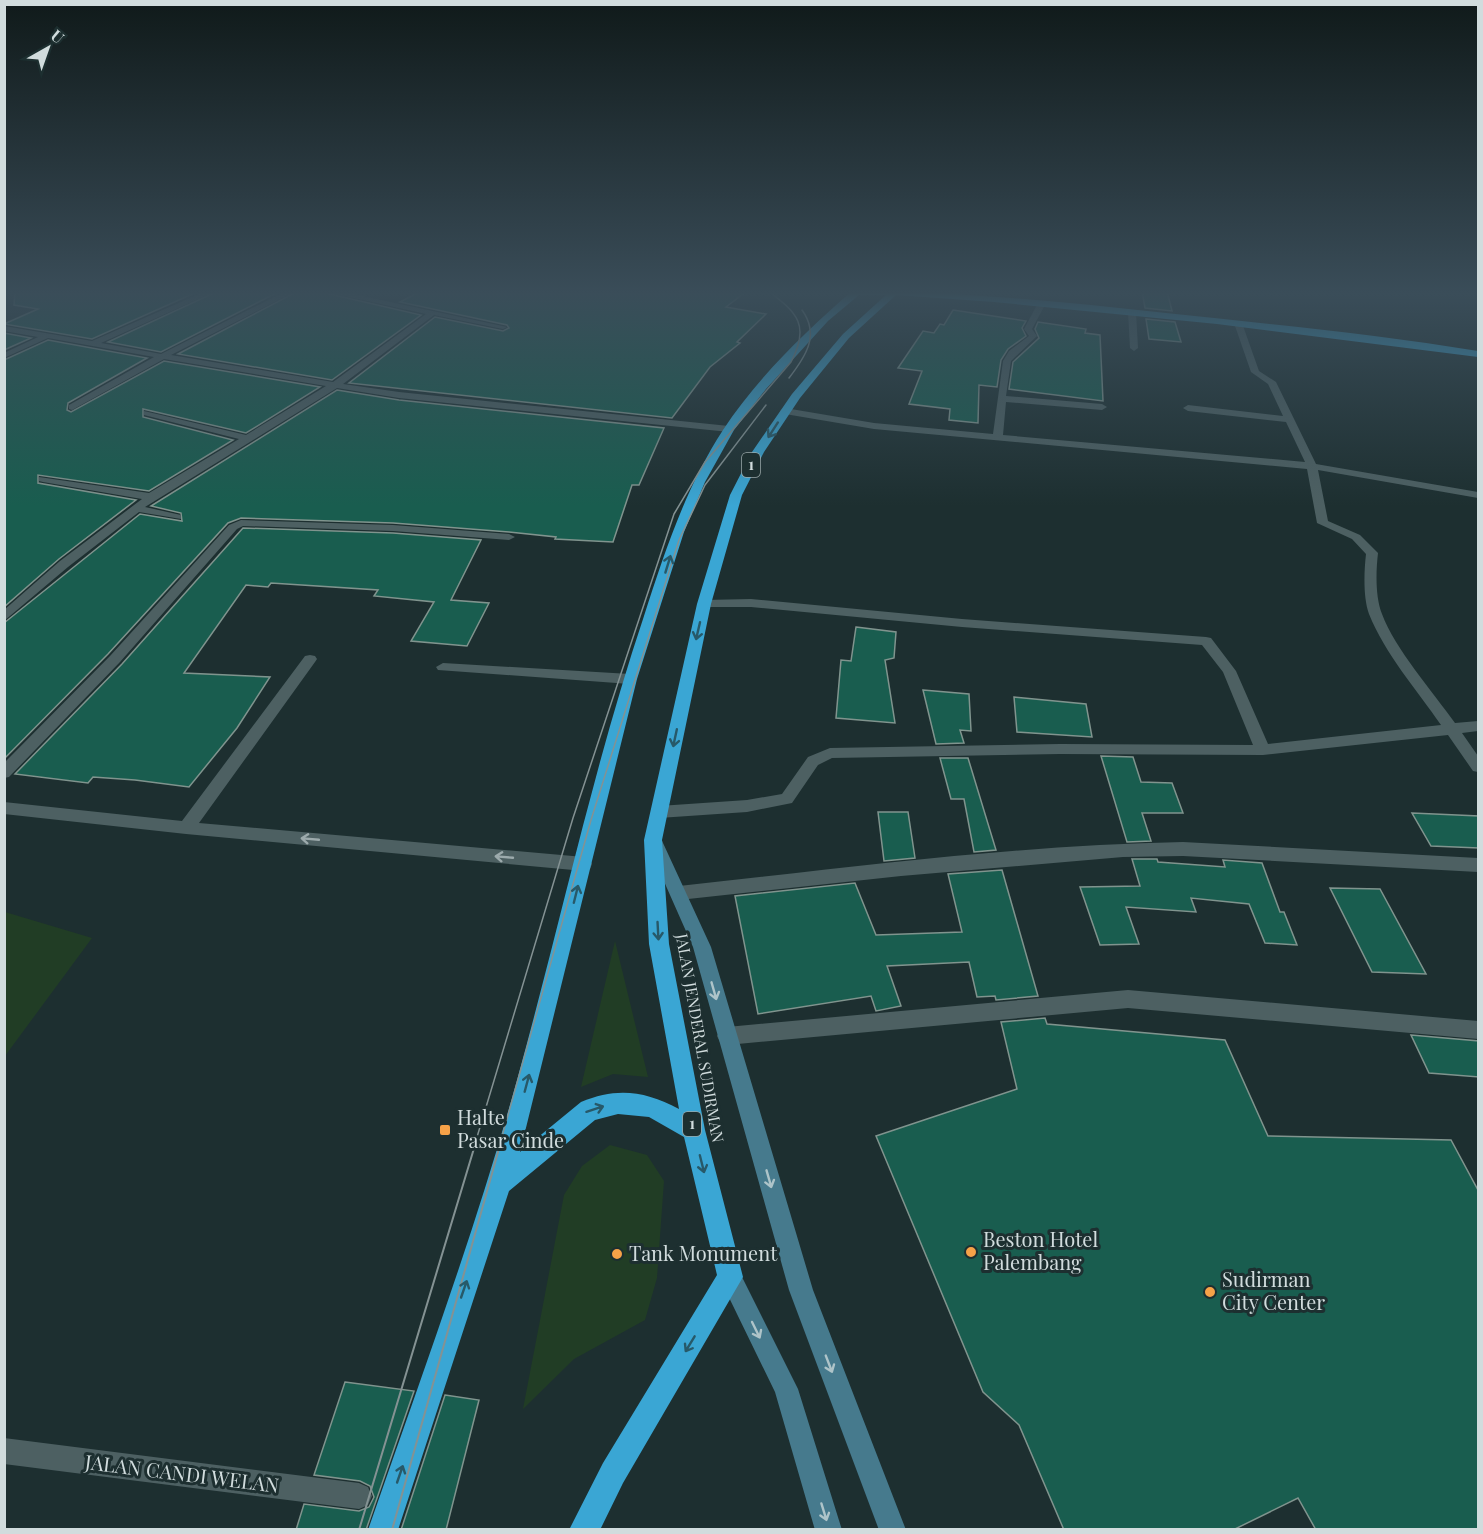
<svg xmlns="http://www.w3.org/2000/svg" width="1483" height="1534" font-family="'Playfair Display',serif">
	<rect width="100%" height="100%" fill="#1d2f30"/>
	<g fill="#213d25">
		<polygon points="5,912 92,938 5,1056 4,912"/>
		<polygon points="615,941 648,1077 613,1074 581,1087"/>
		<polygon points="610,1145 647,1155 664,1181 657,1278 645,1320 574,1359 523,1409 564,1195 582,1166"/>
	</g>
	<g fill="#195d4f" stroke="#80948e" stroke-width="1.5">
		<polygon points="15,291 199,291 92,339 4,324 38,309 14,305"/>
		<polygon points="218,291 280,291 161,352 108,342"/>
		<polygon points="298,291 321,292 421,315 332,380 178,354"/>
		<polygon points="421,291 747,291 726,307 766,314 737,342 740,343 710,367 672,418 349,383 435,317 503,331 509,328 507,325 400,302"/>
		<polygon points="1142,291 1167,291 1172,311 1145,308"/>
		<polygon points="953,310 1026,321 1022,328 1026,336 1008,349 1001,360 997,387 979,385 978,423 949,420 950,409 909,404 922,371 898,368 923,331 934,333 940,324 944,325"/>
		<polygon points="1146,319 1175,322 1181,342 1149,339"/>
		<polygon points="1038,322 1086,329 1085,333 1100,335 1103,401 1009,389 1013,362 1039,338 1035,329"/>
		<polygon points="4,333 31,338 4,350"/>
		<polygon points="48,340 147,358 68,403 67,410 71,412 164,361 320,387 246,433 143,409 143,417 233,440 149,491 38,475 38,483 136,500 59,559 4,607 4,360"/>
		<polygon points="337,390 399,400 664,428 639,485 632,485 613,542 555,539 556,537 509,532 393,523 241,518 228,523 108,654 4,759 4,623 140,514 182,521 181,513 151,506"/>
		<polygon points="243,528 393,533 481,540 451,600 489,603 467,646 411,641 434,602 374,596 378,590 271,583 268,587 246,585 184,673 270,677 237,728 189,787 135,780 93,777 88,783 15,774 122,664"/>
		<polygon points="856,627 896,632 894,658 885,660 895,723 836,718 841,660 851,661"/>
		<polygon points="923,690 969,694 971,731 960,730 964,743 936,744"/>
		<polygon points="1014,697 1086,704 1092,737 1017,732"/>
		<polygon points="1101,756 1133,757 1141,782 1172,783 1183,813 1142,813 1151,841 1127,842"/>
		<polygon points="940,758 968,758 996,850 974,852 964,799 951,799"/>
		<polygon points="878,812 908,812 915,858 884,861"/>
		<polygon points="1412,813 1479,816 1479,848 1431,846"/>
		<polygon points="1132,859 1157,859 1158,862 1225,867 1223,860 1262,863 1280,912 1284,912 1297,945 1265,943 1249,904 1191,898 1196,912 1126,907 1139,944 1100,945 1080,887 1140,886"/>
		<polygon points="1002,870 1038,996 996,1000 995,996 977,997 969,962 887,966 901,1006 876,1011 871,996 758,1014 735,896 855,883 876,935 962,932 948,874"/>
		<polygon points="1330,888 1380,889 1426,974 1372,972"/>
		<polygon points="1045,1018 1047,1024 1225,1040 1268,1136 1451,1140 1479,1192 1479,1530 1316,1530 1298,1498 1233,1530 1064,1530 1019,1425 983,1392 876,1136 1017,1089 1001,1022"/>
		<polygon points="1411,1035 1479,1041 1479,1077 1429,1073"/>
		<polygon points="345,1382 414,1391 366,1530 296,1530 304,1504 359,1511 369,1507 374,1497 370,1486 360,1481 314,1475"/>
		<polygon points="445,1395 479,1400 446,1530 401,1530"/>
	</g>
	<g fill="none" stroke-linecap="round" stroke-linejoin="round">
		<g fill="#4d6062" fill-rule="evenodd">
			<polygon points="206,291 216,291 101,343 161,354 286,291 296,291 171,355 333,382 426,314 323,291 339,291 507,327 503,329 434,315 343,384 399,392 729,426 734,429 729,432 399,398 337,388 145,507 181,515 181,519 139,512 68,567 4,621 4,610 60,561 142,499 43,482 39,481 39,477 149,493 239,439 144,415 144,411 246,435 326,386 164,359 72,410 69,409 69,405 154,357 48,338 4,358 4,353 38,337 4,331 4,326 92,341"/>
			<path d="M1042,301L1046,303L1032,329L1037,336L1011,361L1006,396L1102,404L1107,407L1102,410L1006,402L1003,435L1305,462L1286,422L1188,411L1183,408L1188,405L1283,416L1268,384L1251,372L1234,323L1238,321L1242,323L1259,371L1276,382L1316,464L1478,492V498L1318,470L1328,521L1360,535L1378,553C1376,571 1375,596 1382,614C1395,649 1433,692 1455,723L1478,721V731L1462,733L1478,756V772L1473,771L1448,735L1263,755L1060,754L832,758L818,765L792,803L747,812L659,818L653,816L651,812L653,808L659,806L747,800L782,794L808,757L830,748L1060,744L1253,745L1223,672L1202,645L962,627L751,607H700V601L704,600L751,599L962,619L1206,637L1211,638L1236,671L1268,744L1441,725C1417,690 1385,654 1369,614C1363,597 1364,572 1366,554L1352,539L1317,523L1307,469L874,429L785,414L780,411L785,408L874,423L993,434L1003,361L1009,351L1029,336L1024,329L1038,303Z"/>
			<polygon points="1132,310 1136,312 1138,348 1134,351 1130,348 1128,312"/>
			<polygon points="241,520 393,525 509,534 515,537 509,540 393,531 243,526 237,529 120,662 9,777 4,778 4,763 110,656 229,525"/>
			<polygon points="310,655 315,656 317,659 315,662 199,823 584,857 590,859 592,864 590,869 584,871 186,834 4,814 4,802 182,821 305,656"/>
			<polygon points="443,663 630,674 637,679 630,684 438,670 436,667"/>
			<path d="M1183,842L1478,858V872L1183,856L1123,857L901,876L679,900L673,898L671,893L673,888L679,886C846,868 1015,845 1183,842Z"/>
			<polygon points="1128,990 1478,1021 1478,1039 1128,1008 727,1045 720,1042 717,1036 720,1030 727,1027"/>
			<polygon points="4,1438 359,1483 368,1487 372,1496 368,1505 359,1509 4,1464"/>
		</g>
		<g fill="#467a8d" fill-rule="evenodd">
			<polygon points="655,837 661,838 663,843 711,947 813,1290 906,1530 879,1530 789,1290 693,947 647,843 649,838"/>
			<polygon points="730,1266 738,1269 798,1389 842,1530 815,1530 775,1392 719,1277 722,1269"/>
		</g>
		<polygon fill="#3f95b7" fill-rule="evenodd" points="797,291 860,291 861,292 857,294"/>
		<path fill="#3aa6d4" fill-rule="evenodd" d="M852,291C958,291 1062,302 1166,313C1270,324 1375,334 1478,351V357L1217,324L994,302L896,295L849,338L800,398L764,452L742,495L711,604L662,840L669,944L705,1130L743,1277L623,1483L600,1530H569L603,1463L717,1275L684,1137L649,1117L618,1114L595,1120L509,1191L398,1530H368C420,1380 475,1232 517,1080C560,925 593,768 644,616C665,551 686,487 723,430C757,378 806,331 852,291ZM859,295H886L843,334L792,394L752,452L730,495L697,604L644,840L649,944L679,1109C645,1091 617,1087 581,1102L520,1152L637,679L684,532L705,482L734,430L766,389L828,321Z"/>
		<g stroke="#849293" stroke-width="1.5">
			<path d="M789,378C806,356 820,335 802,310"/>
			<path d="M474,1147L573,818L674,514L705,462L791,362C810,326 798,313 768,291"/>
			<polyline points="499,1147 591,820 679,540 705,485 766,405"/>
		</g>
		<g stroke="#849293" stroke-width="2">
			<polyline points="359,1530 475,1145"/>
			<polyline points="392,1530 500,1145"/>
		</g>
	</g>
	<defs><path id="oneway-shaft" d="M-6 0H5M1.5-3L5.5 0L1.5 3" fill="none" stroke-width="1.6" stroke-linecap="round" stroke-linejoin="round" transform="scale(1.5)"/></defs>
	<g stroke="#275969">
		<use href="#oneway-shaft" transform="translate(773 430) rotate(123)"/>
		<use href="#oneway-shaft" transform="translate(668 564) rotate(-73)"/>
		<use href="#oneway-shaft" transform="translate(698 631) rotate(103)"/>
		<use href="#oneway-shaft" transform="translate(675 738) rotate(102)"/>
		<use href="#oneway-shaft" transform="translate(576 894) rotate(-76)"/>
		<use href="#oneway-shaft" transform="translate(658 931) rotate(87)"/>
		<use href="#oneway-shaft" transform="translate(527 1083) rotate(-75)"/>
		<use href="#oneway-shaft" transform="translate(595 1109) rotate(-18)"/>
		<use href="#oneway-shaft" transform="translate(702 1164) rotate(76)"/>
		<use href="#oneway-shaft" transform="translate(464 1289) rotate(-71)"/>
		<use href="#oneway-shaft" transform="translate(690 1344) rotate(121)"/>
		<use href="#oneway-shaft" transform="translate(400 1474) rotate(-71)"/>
	</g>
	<g stroke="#9caaac">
		<use href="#oneway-shaft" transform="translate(310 839) rotate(-175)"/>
		<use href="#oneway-shaft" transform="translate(504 857) rotate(-175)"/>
	</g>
	<g stroke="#aec4c9">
		<use href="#oneway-shaft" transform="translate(714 991) rotate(74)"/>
		<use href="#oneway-shaft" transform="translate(769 1179) rotate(74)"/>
		<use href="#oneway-shaft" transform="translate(756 1330) rotate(64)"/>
		<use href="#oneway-shaft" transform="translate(829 1364) rotate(69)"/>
		<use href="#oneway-shaft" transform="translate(824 1512) rotate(73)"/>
	</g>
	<linearGradient id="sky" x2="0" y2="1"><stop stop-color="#101a1a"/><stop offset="0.58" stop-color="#3a4d59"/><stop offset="1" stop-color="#3a4d59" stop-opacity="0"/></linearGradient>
	<rect width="1483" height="506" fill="url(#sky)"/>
	<g fill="#f6a248" stroke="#1d2f30" stroke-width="2">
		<rect x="439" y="1124" width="12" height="12" rx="3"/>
		<circle cx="971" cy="1252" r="6"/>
		<circle cx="617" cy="1254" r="6"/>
		<circle cx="1210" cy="1292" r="6"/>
	</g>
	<g text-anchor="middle" stroke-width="6" stroke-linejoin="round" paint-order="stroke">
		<g fill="#1d2f30" stroke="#9ba8a9" stroke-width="1.5">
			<rect x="742" y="453" width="18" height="24" rx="4.5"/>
			<rect x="683" y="1112" width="18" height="24" rx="4.5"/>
		</g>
		<g font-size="15" font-weight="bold" fill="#d1dcdd">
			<text x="751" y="470">1</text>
			<text x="692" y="1129">1</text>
		</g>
		<g font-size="16" fill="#d1dcdd" stroke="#1d2f30">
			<text transform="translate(700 1038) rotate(80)" y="6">JALAN JENDERAL SUDIRMAN</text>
		</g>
		<g font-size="20" fill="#d1dcdd" stroke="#1d2f30" text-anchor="start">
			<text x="457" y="1125">Halte<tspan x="457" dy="23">Pasar Cinde</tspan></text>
			<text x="983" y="1247">Beston Hotel<tspan x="983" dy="23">Palembang</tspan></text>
			<text x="629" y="1261">Tank Monument</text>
			<text x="1222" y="1287">Sudirman<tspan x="1222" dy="23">City Center</tspan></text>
		</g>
		<g font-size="20" fill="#d1dcdd" stroke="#1d2f30">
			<text transform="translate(182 1474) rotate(7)" y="7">JALAN CANDI WELAN</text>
		</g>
	</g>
	<rect width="1483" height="1534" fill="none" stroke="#d1dcdd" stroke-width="12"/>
	<g transform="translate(48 48) rotate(40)" stroke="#1d2f30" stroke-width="4.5" paint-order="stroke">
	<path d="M0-4.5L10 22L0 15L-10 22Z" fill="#d1dcdd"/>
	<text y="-9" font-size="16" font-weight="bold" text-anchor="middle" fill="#d1dcdd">U</text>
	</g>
</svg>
